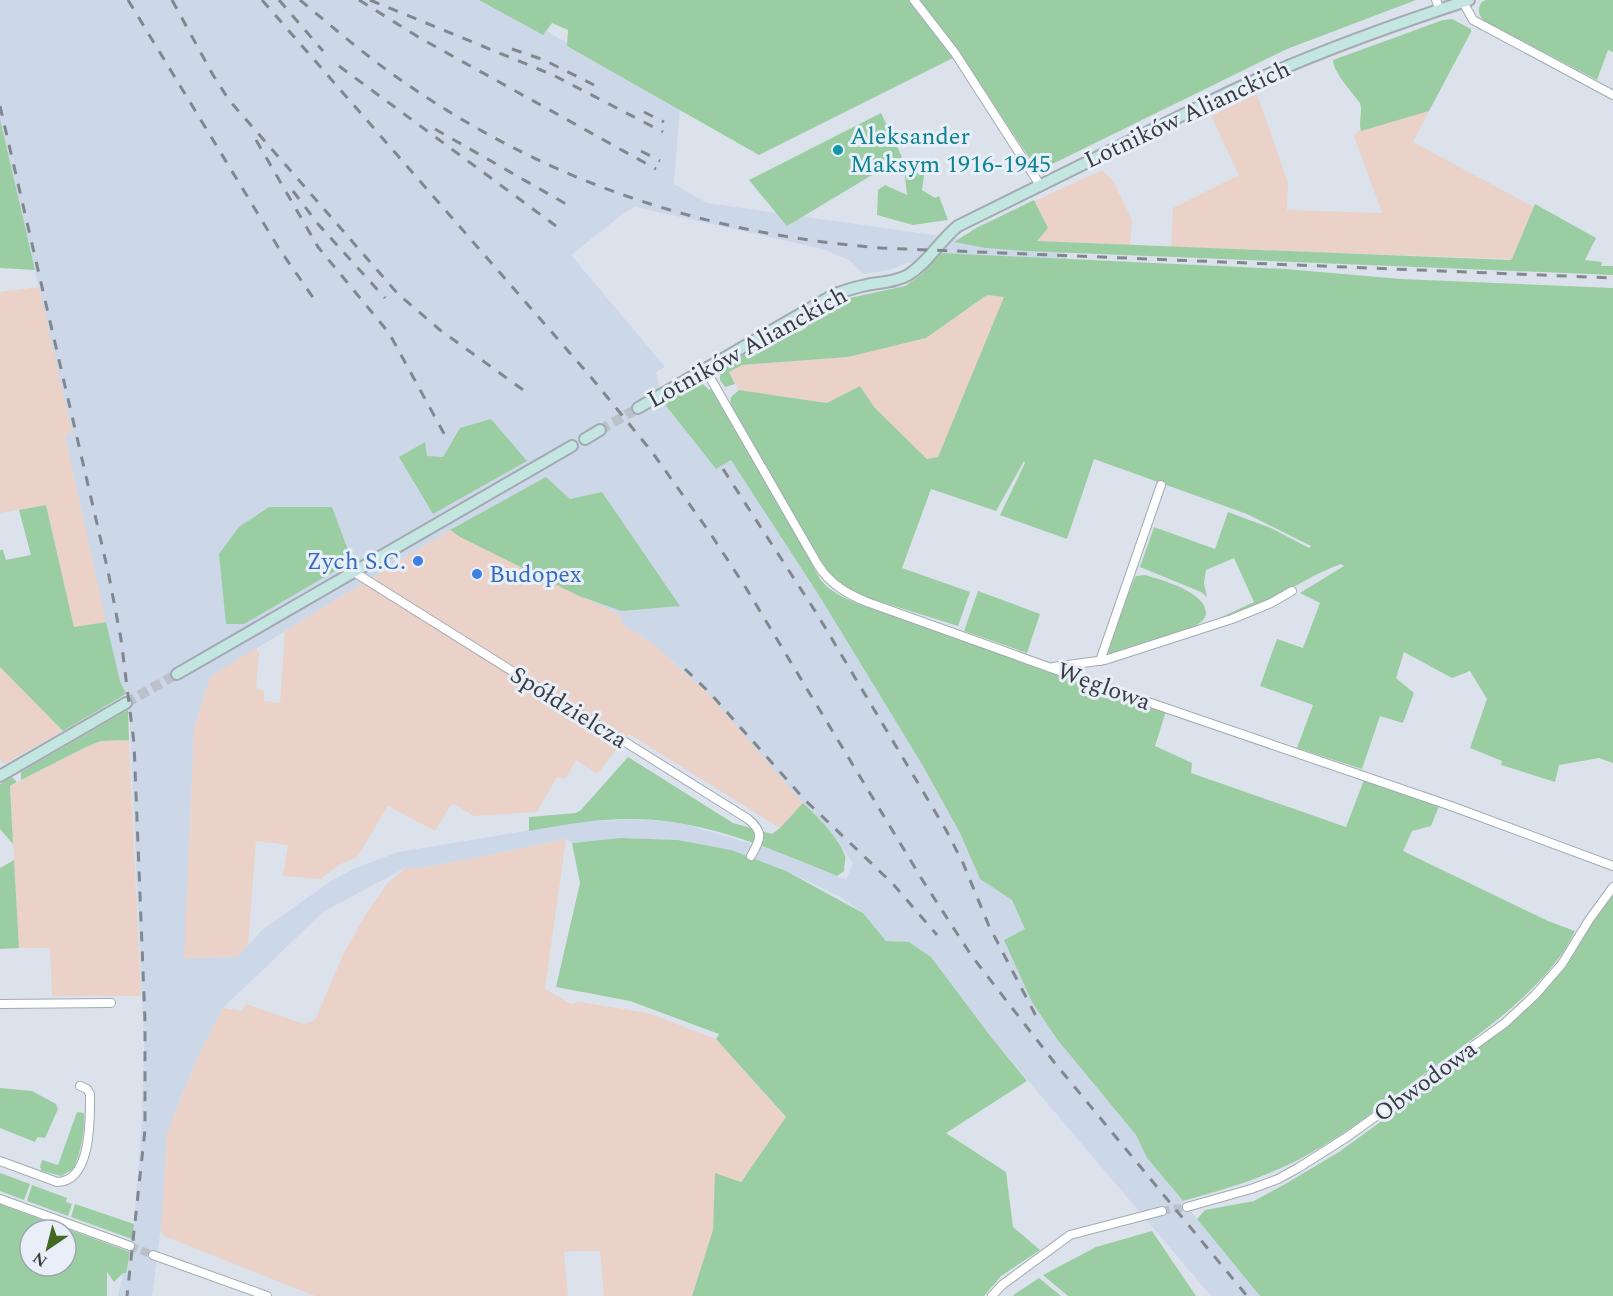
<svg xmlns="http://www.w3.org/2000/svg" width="1613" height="1296" font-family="Spectral,serif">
	<rect width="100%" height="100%" fill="#dbe2ec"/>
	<path fill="#ccd8e8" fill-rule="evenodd" d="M0,0H491L680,106L674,184L707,203L990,243L1064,247L1066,264L907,263L889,270L863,274L849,260L823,249L636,207L624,213L571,255L665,367L656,372L663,402L716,469L731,460L820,597L923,766L960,833L980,879L1012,900L1026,929L1005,941L1090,1079L1136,1135L1147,1158L1260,1296H1211L991,1037L931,957L909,942L886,941L863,913L839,896L786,871L731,850L678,840L621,838L572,843L566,839L481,857L420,868H405L323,912L223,1008L199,1055L177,1107L152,1296H118L134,1223L141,1136L144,1046L130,725L126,694L120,681L111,648L65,435L72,433L0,119ZM450,530L460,537L620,615L623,625L652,643L689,676L708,694L803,803L813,811L853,863L846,880L774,850L680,823L639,819L579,822L398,852L353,869L331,881L262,930L237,957L185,958L194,729L210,677Z"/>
	<g fill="#ead2c8">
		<polygon points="1257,94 1288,183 1287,210 1382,213 1354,136 1359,131 1429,111 1413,142 1534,207 1512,259 1171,247 1173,208 1239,175 1211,116"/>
		<polygon points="1102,170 1113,181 1132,220 1130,245 1036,241 1048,228 1035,201"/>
		<polygon points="39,287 72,433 65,435 106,622 74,627 46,505 0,513 0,292"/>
		<polygon points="987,295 1005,297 938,457 927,459 874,407 860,387 827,403 739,390 729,372 742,365 848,357 926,338"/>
		<polygon points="450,530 460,537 620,615 623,625 652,643 708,694 803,803 780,828 629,734 597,774 576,760 566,778 557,777 537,812 474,816 452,803 435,831 388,806 357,857 339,865 321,879 283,876 288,845 256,841 248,945 237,957 184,958 194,729 210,677 256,648 259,654 256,689 264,690 264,701 280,703 285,631"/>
		<polygon points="0,667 63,731 4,764 0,759"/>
		<polygon points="129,740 141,996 52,996 50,948 19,948 10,786 86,747 101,741"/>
		<polygon points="566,839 545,989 571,1004 580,1002 648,1013 716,1039 786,1118 740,1182 715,1174 713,1230 692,1296 604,1296 600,1251 572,1251 564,1252 568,1296 315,1296 164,1236 161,1232 167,1132 199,1055 223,1008 242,1011 246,1004 304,1024 315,1020 343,955 364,917 387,884 405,868 420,868 481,857"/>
	</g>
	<g fill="#9bcda3" fill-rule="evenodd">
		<polygon points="479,0 1416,0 1287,49 1040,170 1034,165 961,54 759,155 567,46 568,30 552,23 543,35"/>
		<path d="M1486,0H1613V52L1608,50L1597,80L1484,21C1478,15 1477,8 1482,2Z"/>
		<path d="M1452,19L1471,29V32L1429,111L1361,131C1358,121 1363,113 1360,103C1352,92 1333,72 1333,60L1443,20Z"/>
		<polygon points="881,113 902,157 787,226 749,180"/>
		<polygon points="0,119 35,270 0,268"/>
		<polygon points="925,168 922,190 935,198 939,196 948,220 913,225 877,215 878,190 885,185 907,195 905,176"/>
		<polygon points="1034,200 1048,228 1037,241 1510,260 1512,259 1535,204 1596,238 1585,260 1602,262 1601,266 1613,266 1613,275 1026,251 986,248 954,242 976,228"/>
		<path d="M939,253L1285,269L1401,279L1613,288V763L1599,758L1559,765L1555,782L1501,765L1502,761L1470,748L1487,699L1470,671L1452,678L1404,652L1396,678L1414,693L1403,723L1380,716L1362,769L1297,748L1313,705L1260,686L1277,639L1303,648L1320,603L1300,593L1344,566L1341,564C1301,578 1254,616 1213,621L1254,602L1234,558L1206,570L1204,583L1207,597L1201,592L1140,567L1154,527L1215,549L1228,512L1273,529L1309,548L1311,546L1247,514L1094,459L1067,539L1000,515L1025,463L1024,461L996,511L931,489L902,568L970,592L958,626L856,594L832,577L808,541L730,405L731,397L739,390L827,403L860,386L874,407L927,459L938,457L1004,297L987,295L926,338L848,357L742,365L729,372L735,384L725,387L720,380V371L726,365L795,326L799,332L806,328L803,321L849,298L905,286L922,274Z"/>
		<path d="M696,383H702L709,390L711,389L810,558C813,564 816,573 820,579C833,596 858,604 878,611L1166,711L1155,746L1192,763L1191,773L1346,827L1364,780L1439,806L1431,826L1412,831L1403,851L1548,921L1575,931C1549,989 1467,1043 1416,1080C1381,1106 1346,1134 1307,1155C1268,1177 1226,1189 1183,1201L1147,1158L1136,1135L1057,1039L1032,1002L1004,940L1025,929L1012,900L980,879L960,833L923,766L820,597L731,460L716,469L663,402Z"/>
		<polygon points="491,419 527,461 433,514 399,457 425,442 427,456 443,457 460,428"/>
		<polygon points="546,477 570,499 602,492 680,606 622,611 579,596 460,537 450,530"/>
		<polygon points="46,505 74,627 106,622 120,681 126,694 63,731 0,667 0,550 3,550 6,560 31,555 19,510"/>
		<polygon points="269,507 332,507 352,561 244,624 226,624 219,554 239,527"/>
		<path d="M1145,575C1162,580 1206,592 1206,613C1206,617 1202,622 1198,624C1173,640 1138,646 1109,656L1108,649L1133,582L1136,576Z"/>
		<polygon points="978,591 1040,614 1027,653 964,631"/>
		<polygon points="128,710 129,740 101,741 86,747 21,780 21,772"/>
		<path d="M628,757L733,823L772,834L780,828L803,803C816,814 840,840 845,856C846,860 844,866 844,871L837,876C774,850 708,821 639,819C602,818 565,824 529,831V817L576,813L581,810Z"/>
		<polygon points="12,777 17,782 10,786 13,844 0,829 0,784"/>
		<polygon points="621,838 678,840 731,850 786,871 863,913 886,941 909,942 931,957 991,1037 1027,1081 946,1133 1006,1172 1013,1227 1040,1250 1001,1276 984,1296 692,1296 713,1230 715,1173 741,1182 786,1117 716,1039 719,1034 630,1001 556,987 580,883 572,843"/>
		<polygon points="14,860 19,948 0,949 0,868"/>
		<polygon points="1613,895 1613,1296 1260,1296 1197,1219 1205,1210 1254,1201 1287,1183 1339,1152 1434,1083 1524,1011 1574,954 1586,931"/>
		<polygon points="0,1088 32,1091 56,1104 58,1109 45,1138 37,1137 35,1142 0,1128"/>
		<path d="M77,1112L84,1113C85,1131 81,1153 73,1169L61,1176L42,1171L40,1167L42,1160L58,1165Z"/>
		<polygon points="0,1173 30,1184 24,1200 0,1191"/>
		<polygon points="32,1185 67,1198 66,1202 72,1204 68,1216 27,1201"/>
		<path d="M0,1204L130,1252L126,1273H123L114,1282L107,1272V1296H0ZM30,1230H66V1266H30Z"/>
		<polygon points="75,1204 134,1224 132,1239 71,1217"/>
		<polygon points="1152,1231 1196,1296 1068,1296 1043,1275 1096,1247"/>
		<polygon points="1039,1278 1061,1296 1013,1296 1015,1294"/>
	</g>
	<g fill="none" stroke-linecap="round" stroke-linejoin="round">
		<g stroke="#bbc1ca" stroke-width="8" stroke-dasharray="8 4" stroke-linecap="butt">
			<polyline points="1162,1211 1187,1207"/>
			<polyline points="130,1246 153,1255"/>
		</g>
		<g stroke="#bbc1ca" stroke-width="10" stroke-dasharray="10 5" stroke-linecap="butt">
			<polyline points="600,430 638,408"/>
			<polyline points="126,703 177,674"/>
		</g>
		<g stroke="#a3aab3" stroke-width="10">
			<g id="street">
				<polyline points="914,0 955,53 1040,185"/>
				<polyline points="1436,0 1440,10"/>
				<polyline points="1463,2 1473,20 1613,95"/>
				<path d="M705,369L818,565C830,584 847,594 867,602L1107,688L1451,806L1613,866"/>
				<path d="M354,572L748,819C764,832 761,839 751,856"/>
				<polyline points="1100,661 1161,485"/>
				<polyline points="1053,667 1105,660 1232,619 1271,603 1292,591"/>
				<polyline points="0,1004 111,1003"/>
				<path d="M0,1161L57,1182C92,1182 90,1118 90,1094L87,1089L80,1086"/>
				<polyline points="0,1199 130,1246"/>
				<polyline points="1187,1207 1251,1189 1278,1179 1298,1168 1347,1137 1505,1023 1535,995 1562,964 1589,920 1613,887"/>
				<polyline points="153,1255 267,1296"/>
				<polyline points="992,1296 1002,1285 1070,1235 1162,1211"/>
			</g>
		</g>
		<g stroke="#a3aab3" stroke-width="14">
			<g id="secondary">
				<path d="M638,408L835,294C844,291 853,288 862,286C877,282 894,283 908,275C928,263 940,240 958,226L1215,99C1297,59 1383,28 1469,0"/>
				<polyline points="585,439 600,430"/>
				<polyline points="177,674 572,446"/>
				<polyline points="0,776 126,703"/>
			</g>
		</g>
		<use href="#street" stroke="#fff" stroke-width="8"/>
		<use href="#secondary" stroke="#c4e6e1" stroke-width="10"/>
		<g stroke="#82878e" stroke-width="3" stroke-dasharray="10 10" stroke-linecap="butt">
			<polyline points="128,0 278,247 314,299"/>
			<polyline points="172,0 213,75 229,100 398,294 440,330 526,392"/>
			<polyline points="262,0 590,376 652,452 710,533 746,588 923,881 971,955 1054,1062 1247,1296"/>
			<polyline points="279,0 323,51"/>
			<path d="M300,0C336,30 372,61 411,87C555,185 708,234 881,248L1613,278"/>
			<polyline points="359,0 420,38 656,169"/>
			<polyline points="370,0 553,75 663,132"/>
			<polyline points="512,49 544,60 594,85"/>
			<polyline points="339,66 556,226"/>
			<polyline points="0,106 108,571 121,639 134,743 145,1021 145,1130 127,1296"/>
			<polyline points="644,112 664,122"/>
			<polyline points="435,129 566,204"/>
			<polyline points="256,140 318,247 389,333 447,439"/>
			<polyline points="641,151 660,161"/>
			<polyline points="293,191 318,224 385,298"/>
			<polyline points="723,469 817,614 946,830 963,863 989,926 1036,1016"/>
			<polyline points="685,669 710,693 805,800 893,884 937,935"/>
		</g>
	</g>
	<circle fill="#0f9aa8" stroke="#e8eff9" stroke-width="2" cx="838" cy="150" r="6"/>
	<g fill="#3f7fe0" stroke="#e8eff9" stroke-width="2">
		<circle cx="418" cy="561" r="6"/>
		<circle cx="477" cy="574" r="6"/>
	</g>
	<g text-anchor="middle" stroke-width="6" stroke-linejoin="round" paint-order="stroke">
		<g font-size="24" fill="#393c40" stroke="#e8eff9">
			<text transform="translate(1187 114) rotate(-25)" y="8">Lotników Alianckich</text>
			<text transform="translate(747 347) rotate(-29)" y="8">Lotników Alianckich</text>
			<text transform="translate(1104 686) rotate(20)" y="8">Węglowa</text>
			<text transform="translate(569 707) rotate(32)" y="8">Spółdzielcza</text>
			<text transform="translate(1425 1081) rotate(-36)" y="8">Obwodowa</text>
		</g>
		<g font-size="24" fill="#0d838f" stroke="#e8eff9" text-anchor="start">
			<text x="850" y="144">Aleksander<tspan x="850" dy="28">Maksym 1916-1945</tspan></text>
		</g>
		<g font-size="24" fill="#366cbe" stroke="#e8eff9" text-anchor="end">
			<text x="406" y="569">Zych S.C.</text>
			<text x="489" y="582" text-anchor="start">Budopex</text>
		</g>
	</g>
	<g transform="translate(48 1248) rotate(215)"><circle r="28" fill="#e8eff9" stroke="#a2a7af" stroke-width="1.5"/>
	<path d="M0-4.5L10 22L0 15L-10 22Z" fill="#426822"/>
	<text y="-9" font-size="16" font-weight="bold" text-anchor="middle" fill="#393c40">N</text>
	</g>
</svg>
